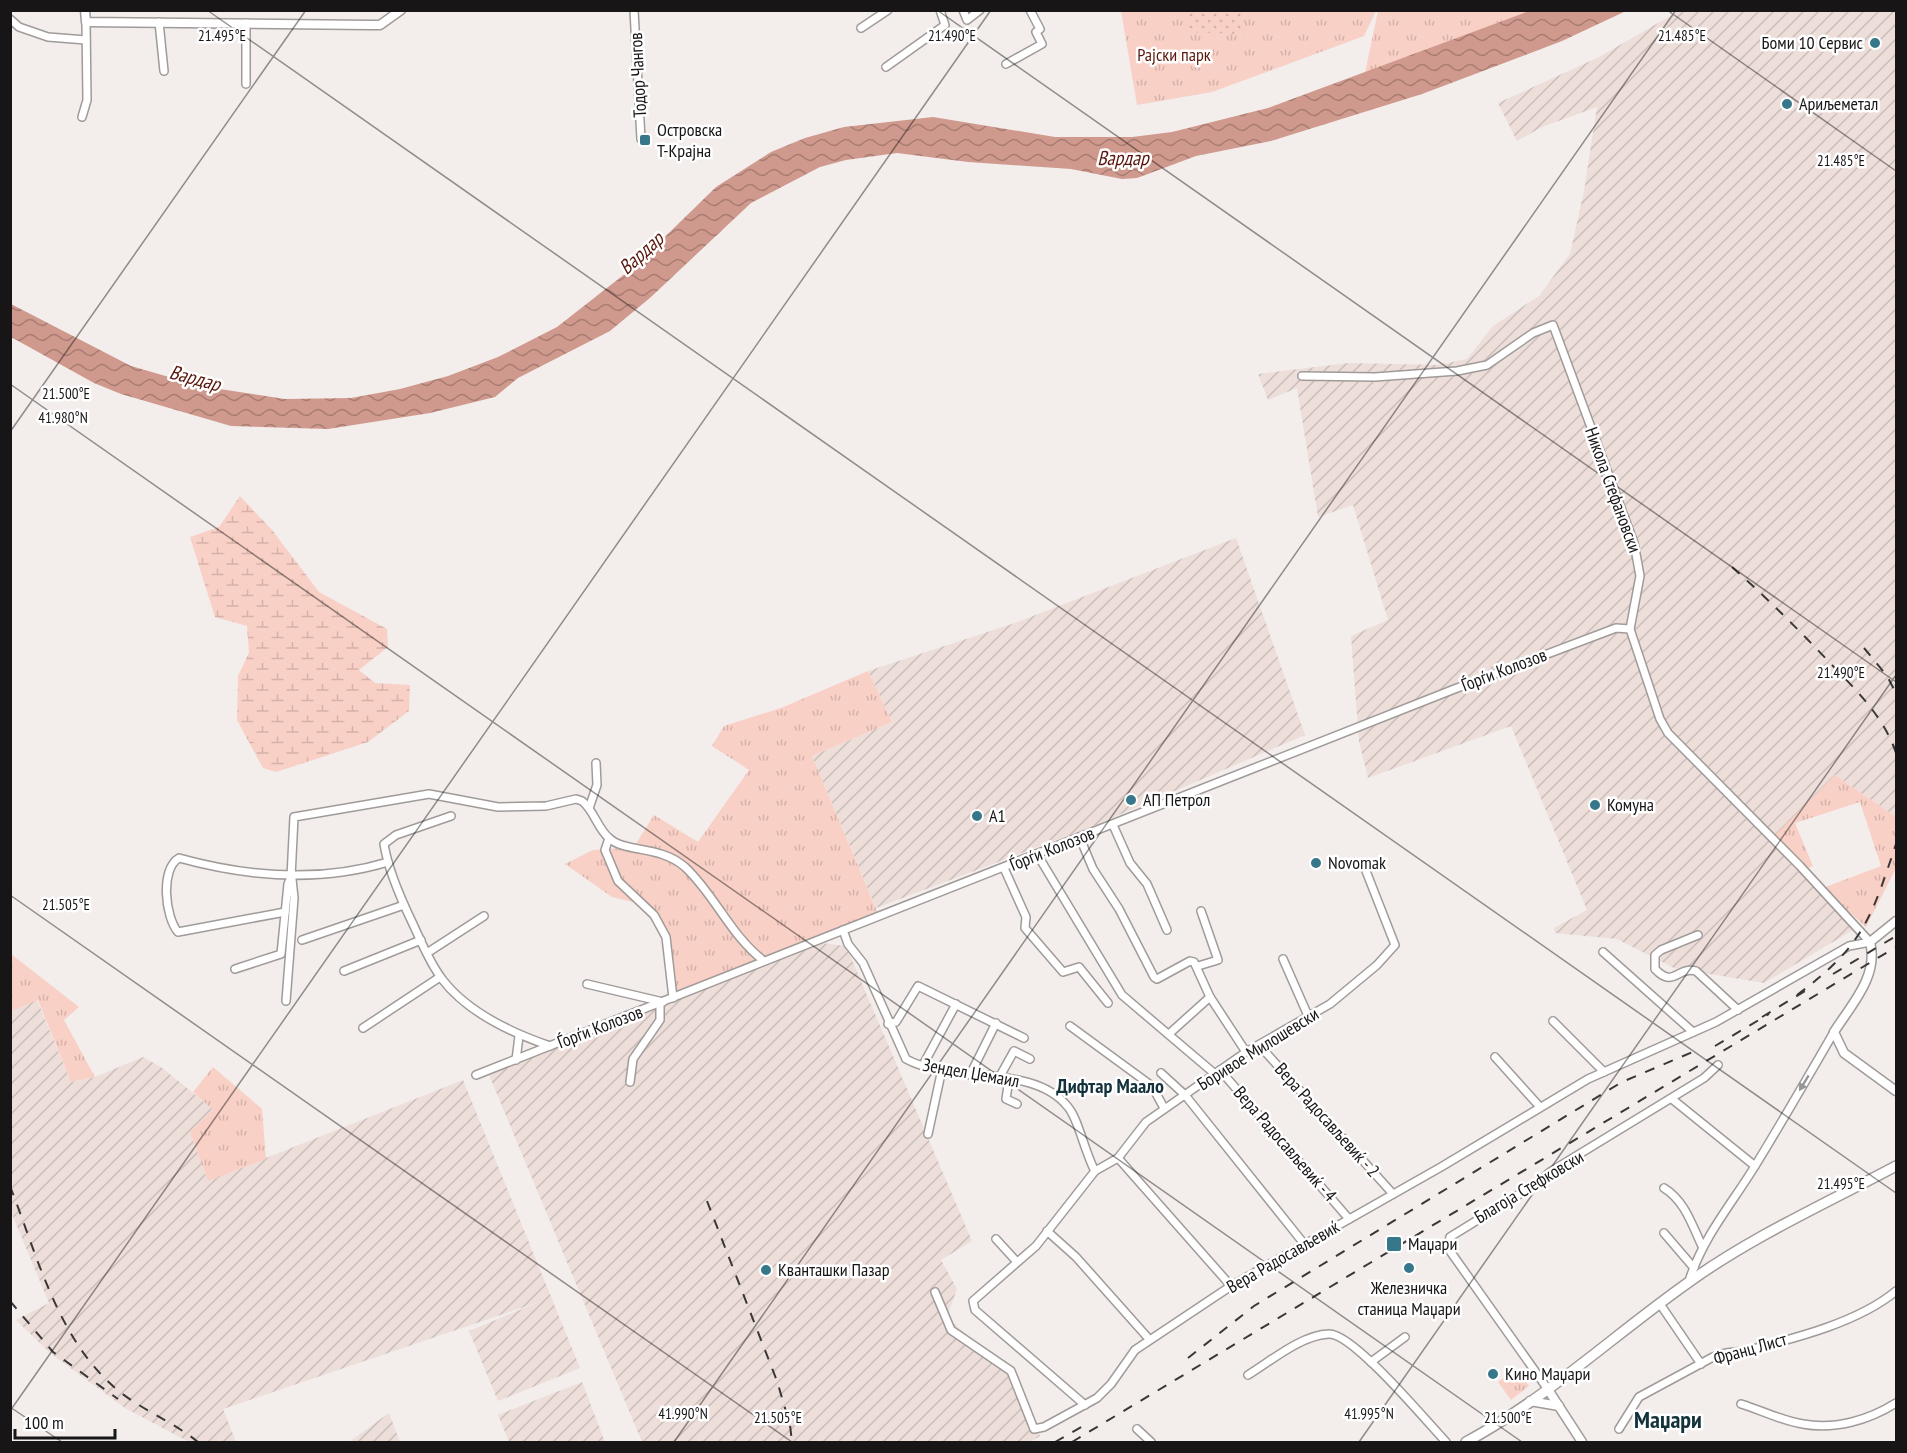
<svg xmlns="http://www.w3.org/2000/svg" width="1907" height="1453" font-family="'PT Sans Narrow',sans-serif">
	<defs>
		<pattern id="industrial-furrows" width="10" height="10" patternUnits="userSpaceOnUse" patternTransform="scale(1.5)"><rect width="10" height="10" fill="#eddeda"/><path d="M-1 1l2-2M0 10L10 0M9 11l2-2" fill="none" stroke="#cabeba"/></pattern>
		<pattern id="grass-tufts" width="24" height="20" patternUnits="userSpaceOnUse" patternTransform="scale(1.5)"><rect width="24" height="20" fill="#f9d0c6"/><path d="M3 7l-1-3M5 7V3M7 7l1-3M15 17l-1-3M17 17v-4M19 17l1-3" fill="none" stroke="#d5b2a9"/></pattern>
		<pattern id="wetland-marsh" width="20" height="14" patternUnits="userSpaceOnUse" patternTransform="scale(1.5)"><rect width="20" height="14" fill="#f9d0c6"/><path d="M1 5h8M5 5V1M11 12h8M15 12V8" fill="none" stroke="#d5b2a9"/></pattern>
		<pattern id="garden-dots" width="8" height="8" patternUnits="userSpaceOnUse" patternTransform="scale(1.5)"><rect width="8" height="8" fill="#f9d0c6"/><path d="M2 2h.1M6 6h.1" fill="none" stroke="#d5b2a9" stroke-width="1.8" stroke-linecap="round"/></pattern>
		<pattern id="water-waves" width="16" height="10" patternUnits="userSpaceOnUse" patternTransform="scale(1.5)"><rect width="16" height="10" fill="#d0998d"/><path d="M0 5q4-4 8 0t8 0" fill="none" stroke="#a87c72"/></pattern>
	</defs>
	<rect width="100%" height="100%" fill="#f3edec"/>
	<g fill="url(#industrial-furrows)">
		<polygon points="1679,11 1896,11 1896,817 1835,775 1775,836 1855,919 1858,927 1764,983 1674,968 1617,939 1555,933 1554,928 1587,910 1511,726 1368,778 1359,742 1351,636 1388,620 1353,505 1318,517 1297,388 1268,400 1258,374 1349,363 1438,365 1467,359 1493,326 1539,296 1570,254 1584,191 1597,107 1542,127 1517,141 1498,103 1599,57"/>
		<polygon points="1236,538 1305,735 1086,829 876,908 812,756 892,722 868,671 1015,623"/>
		<polygon points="813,942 846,946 972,1241 941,1260 957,1289 947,1317 1016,1381 1040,1436 1030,1442 642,1442 489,1075"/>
		<polygon points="37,1000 71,1082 95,1077 143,1057 161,1067 214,1110 190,1132 208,1181 463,1080 580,1368 498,1401 469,1331 539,1302 223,1409 236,1442 189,1442 125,1408 50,1353 16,1320 49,1303 11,1212 10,1011"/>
		<polygon points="582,1382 605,1442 509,1442 498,1415"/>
		<polygon points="389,1413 400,1442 349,1442"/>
	</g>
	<g fill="url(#grass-tufts)">
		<polygon points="1121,11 1376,11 1364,36 1212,92 1137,105"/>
		<polygon points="1378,11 1532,11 1365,73"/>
		<polygon points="868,671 892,722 812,756 879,916 678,996 665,939 650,906 612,897 565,864 593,850 634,847 654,815 698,842 749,770 712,746 724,726 781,708"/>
		<polygon points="1835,775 1896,817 1896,868 1866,927 1823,888 1881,866 1860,802 1795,823 1813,866 1806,869 1774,836"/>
		<polygon points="11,954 79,1007 64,1020 95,1077 71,1082 38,1000 11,1011"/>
		<polygon points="213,1067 262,1109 266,1159 208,1181 190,1132 213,1110 193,1092"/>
		<polygon points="1516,1368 1529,1386 1511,1400 1498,1382"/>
	</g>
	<polygon fill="url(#wetland-marsh)" points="240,496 272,530 319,592 387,629 388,647 359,670 375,683 410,685 409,711 368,742 276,772 263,768 237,720 238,676 249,653 247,626 215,617 190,537 219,527"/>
	<polygon fill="url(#garden-dots)" points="1188,11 1245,11 1244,34 1187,32"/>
	<polygon fill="url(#water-waves)" points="1532,10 1626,11 1562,41 1422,94 1271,141 1196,156 1137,178 1122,179 1071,169 968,162 897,153 846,160 820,167 751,203 651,297 610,331 518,378 495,397 430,413 328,429 231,426 121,394 94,383 11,337 11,304 131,366 200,386 285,399 351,398 400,389 448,376 498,357 557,327 635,266 716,187 771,152 805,138 844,127 933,117 1055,137 1132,137 1172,132 1268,108"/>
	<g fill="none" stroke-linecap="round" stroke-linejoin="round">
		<g stroke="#a09b99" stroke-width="10">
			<g id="minor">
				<polyline points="634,10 641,139"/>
				<polyline points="963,10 967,20 980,10"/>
				<polyline points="10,19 19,27 48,37 86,40"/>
				<polyline points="159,22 164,71"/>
				<polyline points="246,23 246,84"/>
				<polyline points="861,28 888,10"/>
				<polyline points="1006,64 1042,44 1036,32 1040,29 1030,10"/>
				<polyline points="886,67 945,25 940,10"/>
				<polyline points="82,117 87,100 86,22"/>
				<polyline points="1302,376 1375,377 1457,371 1487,365 1533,333 1553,325 1634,543 1640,576 1630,629 1660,719 1668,733 1800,866 1870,942"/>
				<polyline points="589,808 597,785 596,763"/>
				<path d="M451,816L396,835L384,844C388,870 400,897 412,922C421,941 429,962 442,979C467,1012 512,1033 550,1046"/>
				<polyline points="1113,825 1130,863 1147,884 1167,930"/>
				<polyline points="609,838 605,850 618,881 654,915 666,937 673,998"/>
				<polyline points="1080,838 1093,869 1119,909 1154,977 1157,979 1190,961 1194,962 1210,997 1246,1052"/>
				<polyline points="1037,854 1122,995 1215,1074"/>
				<polyline points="1004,868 1026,917 1025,928 1063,972 1079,967 1108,1003"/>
				<path d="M285,912L178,932C165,917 160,869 179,858C248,877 319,883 388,862"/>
				<path d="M843,930L848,944L863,963L906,1059C951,1084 1034,1063 1068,1107C1078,1118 1085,1153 1095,1171"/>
				<path d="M1698,935L1661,950L1655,955V969C1674,989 1677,966 1696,971L1738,1010"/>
				<polyline points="302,940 404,905"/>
				<polyline points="1603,952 1693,1032"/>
				<polyline points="427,953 484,916"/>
				<polyline points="1283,959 1309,1018"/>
				<polyline points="1198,966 1218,960 1201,911"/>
				<path d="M235,969L281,954L288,884L291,877L294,817L429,794L498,807L546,806L576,799L582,801C594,810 597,828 609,838C625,853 660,845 685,867C715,895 730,935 764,961"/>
				<polyline points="344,971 421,940"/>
				<polyline points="587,984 663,1002"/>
				<polyline points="286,1001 294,898 292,879"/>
				<polyline points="1553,1021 1604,1072"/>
				<polyline points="888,1024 896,1022 918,986 1024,1038"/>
				<polyline points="1070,1026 1152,1086 1164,1108"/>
				<polyline points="363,1028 440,977"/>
				<polyline points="1170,1033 1210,997"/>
				<polyline points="1260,1046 1393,1194"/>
				<polyline points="1495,1057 1540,1107"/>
				<polyline points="516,1060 519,1036"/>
				<polyline points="923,1065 956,1004"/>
				<polyline points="1220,1070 1349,1219"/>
				<polyline points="1161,1073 1185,1095 1305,1245"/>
				<polyline points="476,1075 1452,690 1616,628 1630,629"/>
				<polyline points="970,1075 996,1023"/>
				<polyline points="999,1078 1014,1051 1030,1059"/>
				<polyline points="1009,1079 1006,1099 1017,1104"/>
				<polyline points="630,1082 633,1059 660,1020 660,1004"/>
				<polyline points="1672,1099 1755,1166"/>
				<polyline points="928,1134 942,1069"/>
				<polyline points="1118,1158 1231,1286"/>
				<path d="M1664,1188C1685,1201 1692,1225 1702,1246"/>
				<polyline points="1047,1231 1076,1257 1149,1339"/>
				<polyline points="1664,1233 1694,1268"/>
				<polyline points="996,1239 1017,1262"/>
				<path d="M1689,1281C1703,1237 1731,1205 1755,1166C1782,1122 1808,1077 1834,1032"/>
				<polyline points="935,1292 951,1330 1011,1371 1034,1429 1044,1427 1097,1398 1111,1384 1135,1350 1231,1286 1441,1167 1588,1079 1716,1022 1849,946 1870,942"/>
				<polyline points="1660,1304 1701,1364"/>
				<polyline points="1371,1362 1405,1337"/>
				<path d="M1248,1375C1271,1361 1301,1335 1329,1334C1353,1333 1427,1422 1446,1442"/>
				<polyline points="1547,1388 1450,1251 1448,1245 1450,1237 1539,1182 1550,1172 1704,1078 1718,1065"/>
				<path d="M1741,1404C1761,1410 1782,1421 1803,1424C1835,1430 1869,1420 1896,1403"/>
				<polyline points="1085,1405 975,1310 973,1301 1036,1246 1095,1171 1118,1158 1146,1122 1246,1052 1330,1004 1377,965 1395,945 1366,871"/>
				<polyline points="1137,1429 1151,1442"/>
				<path d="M1619,1429L1639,1397L1713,1357C1725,1351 1737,1353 1749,1350C1796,1338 1859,1322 1896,1291"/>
			</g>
		</g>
		<g stroke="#a09b99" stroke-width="11">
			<g id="tertiary">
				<polyline points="85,10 86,22 370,25 380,25 401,10"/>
				<path d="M1896,921L1870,942C1879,976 1851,1005 1834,1032L1844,1053L1896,1091"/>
				<polyline points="1547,1388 1582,1442"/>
				<polyline points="1530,1401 1559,1406"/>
			</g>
		</g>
		<g stroke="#a09b99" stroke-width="12">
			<path id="secondary" d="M1466,1442C1546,1399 1615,1334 1689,1282C1753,1236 1827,1203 1896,1166"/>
		</g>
		<use href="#minor" stroke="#fff" stroke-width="7"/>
		<use href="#tertiary" stroke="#fff" stroke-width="8"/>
		<use href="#secondary" stroke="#fff" stroke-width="9"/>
		<g stroke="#3a3737" stroke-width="2" stroke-dasharray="10 10" stroke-linecap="butt">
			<path d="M1732,567C1767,598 1799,630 1831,664C1857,691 1884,717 1896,753"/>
			<polyline points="1864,648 1887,676 1896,693"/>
			<polyline points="1833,974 1896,936"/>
			<path d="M1797,995C1863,946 1871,919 1896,844"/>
			<polyline points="1762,1017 1805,991"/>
			<polyline points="1715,1046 1769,1014"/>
			<path d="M10,1186C37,1255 57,1337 114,1387C139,1409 172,1421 198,1442"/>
			<polyline points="707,1201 777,1381 790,1425 792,1442"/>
			<polyline points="10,1301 53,1352 118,1399"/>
			<polyline points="1188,1358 1254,1306 1622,1082 1695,1051"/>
			<polyline points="1055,1442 1085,1425"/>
			<polyline points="1072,1442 1896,947"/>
		</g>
	</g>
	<defs><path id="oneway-solid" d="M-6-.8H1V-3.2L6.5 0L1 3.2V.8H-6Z" transform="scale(1.5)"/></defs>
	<use fill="#979696" href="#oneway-solid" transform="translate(1804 1083) rotate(121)"/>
	<path fill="none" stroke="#171515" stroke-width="1.5" stroke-opacity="0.45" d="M207,10L1896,1193M937,10L1896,682M1667,10L1896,171M10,384L1522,1442M10,432L306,10M10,895L792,1442M10,1407L62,1442M10,1411L991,10M674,1442L1676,10M1359,1442L1896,675"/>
	<g fill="#36788a" stroke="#fff" stroke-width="2">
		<circle cx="1875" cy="43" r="6"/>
		<circle cx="1787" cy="104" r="6"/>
		<rect x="639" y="134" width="12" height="12" rx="3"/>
		<circle cx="1131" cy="800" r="6"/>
		<circle cx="1595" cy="805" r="6"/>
		<circle cx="977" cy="816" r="6"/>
		<circle cx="1316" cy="863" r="6"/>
		<rect x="1386" y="1236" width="16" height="16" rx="3"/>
		<circle cx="1409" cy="1268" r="6"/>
		<circle cx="766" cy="1270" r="6"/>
		<circle cx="1493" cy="1374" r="6"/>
	</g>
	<g text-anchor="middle" stroke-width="5" stroke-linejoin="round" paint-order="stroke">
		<g font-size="18" fill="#171515" stroke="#fff" text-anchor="start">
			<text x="1863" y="49" text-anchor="end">Боми 10 Сервис</text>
			<text x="1799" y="110">Ариљеметал</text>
			<text x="657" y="136">Островска<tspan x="657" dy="21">Т-Крајна</tspan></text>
			<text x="1143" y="806">АП Петрол</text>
			<text x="1607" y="811">Комуна</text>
			<text x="989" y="822">А1</text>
			<text x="1328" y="869">Novomak</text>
			<text x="1408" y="1250">Маџари</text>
			<text x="778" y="1276">Кванташки Пазар</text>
			<text x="1409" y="1294" text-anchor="middle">Железничка<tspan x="1409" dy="21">станица Маџари</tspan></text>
			<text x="1505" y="1380">Кино Маџари</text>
		</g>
		<g font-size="18" fill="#5a180c" stroke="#fff">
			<text x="1174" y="61">Рајски парк</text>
		</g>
		<g font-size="18" fill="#171515" stroke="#fff">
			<text transform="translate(638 75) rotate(-93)" y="6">Тодор Чангов</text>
			<text transform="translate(1613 490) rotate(70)" y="6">Никола Стефановски</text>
			<text transform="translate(1504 670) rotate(-21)" y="6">Ѓорѓи Колозов</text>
			<text transform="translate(1052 849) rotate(-22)" y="6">Ѓорѓи Колозов</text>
			<text transform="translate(600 1027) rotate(-21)" y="6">Ѓорѓи Колозов</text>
			<text transform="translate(1258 1049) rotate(-32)" y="6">Боривое Милошевски</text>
			<text transform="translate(971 1073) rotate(10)" y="6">Зендел Џемаил</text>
			<text transform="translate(1327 1120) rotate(48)" y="6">Вера Радосављевиќ - 2</text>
			<text transform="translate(1285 1144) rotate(49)" y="6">Вера Радосављевиќ - 4</text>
			<text transform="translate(1529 1187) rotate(-31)" y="6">Благоја Стефковски</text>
			<text transform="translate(1283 1257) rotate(-30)" y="6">Вера Радосављевиќ</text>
			<text transform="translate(1750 1349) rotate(-16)" y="6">Франц Лист</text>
		</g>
		<g font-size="20" font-style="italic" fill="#59170c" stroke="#fff">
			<text x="1123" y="165">Вардар</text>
			<text transform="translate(641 253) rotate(-42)" y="7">Вардар</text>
			<text transform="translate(195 378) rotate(15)" y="7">Вардар</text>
		</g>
		<g font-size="20" font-weight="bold" fill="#13323b" stroke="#fff">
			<text x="1110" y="1093">Дифтар Маало</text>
		</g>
		<g font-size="24" font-weight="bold" fill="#13323b" stroke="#fff">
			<text x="1668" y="1428">Маџари</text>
		</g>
	</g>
	<g font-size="15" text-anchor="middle" fill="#171515" stroke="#fff" stroke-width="5" stroke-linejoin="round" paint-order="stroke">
		<text x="222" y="41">21.495°E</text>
		<text x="952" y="41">21.490°E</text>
		<text x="1682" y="41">21.485°E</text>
		<text x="1841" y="166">21.485°E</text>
		<text x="66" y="399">21.500°E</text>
		<text x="63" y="423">41.980°N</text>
		<text x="1841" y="678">21.490°E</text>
		<text x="66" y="910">21.505°E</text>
		<text x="1841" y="1189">21.495°E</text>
		<text x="683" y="1419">41.990°N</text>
		<text x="1369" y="1419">41.995°N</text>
		<text x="778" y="1423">21.505°E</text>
		<text x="1508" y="1423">21.500°E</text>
	</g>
	<rect width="1907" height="1453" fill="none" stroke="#171515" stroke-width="24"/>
	<path d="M15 1429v9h100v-9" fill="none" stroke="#171515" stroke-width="3"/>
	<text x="24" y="1429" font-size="18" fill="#171515" stroke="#ffffff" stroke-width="4.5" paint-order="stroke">100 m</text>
</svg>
